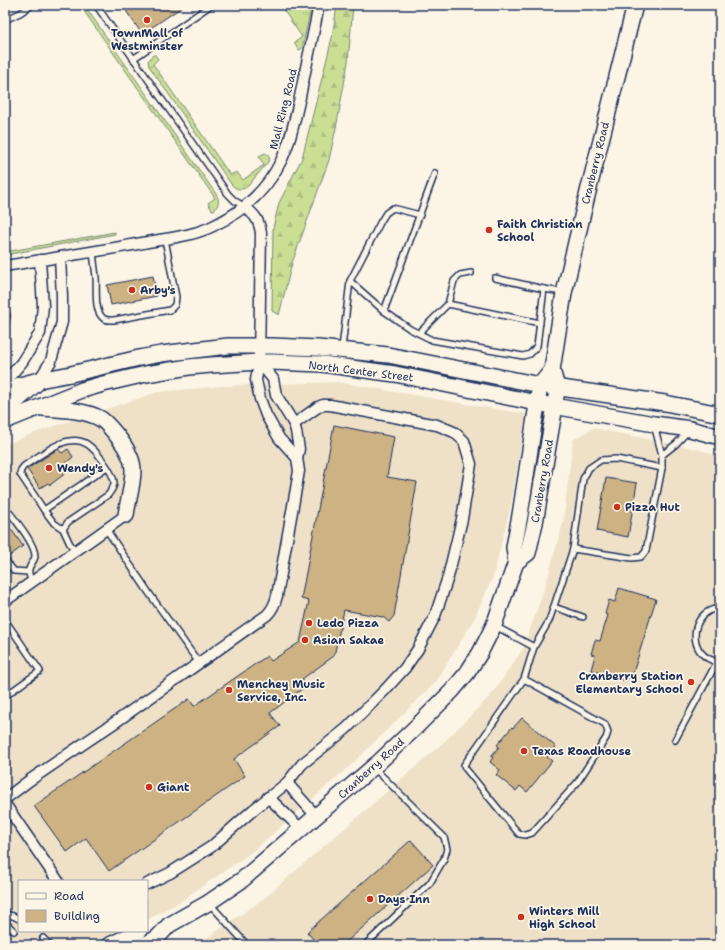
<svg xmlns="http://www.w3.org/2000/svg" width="725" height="950" font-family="'Shantell Sans',sans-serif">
	<defs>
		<pattern id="grass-tufts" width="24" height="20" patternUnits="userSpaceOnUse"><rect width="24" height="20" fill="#cbdf94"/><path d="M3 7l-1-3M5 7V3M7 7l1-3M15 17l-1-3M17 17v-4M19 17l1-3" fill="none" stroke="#aec082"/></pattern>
		<pattern id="forest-firs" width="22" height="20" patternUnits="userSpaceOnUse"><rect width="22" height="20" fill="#cbdf94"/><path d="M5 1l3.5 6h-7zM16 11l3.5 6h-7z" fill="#aec082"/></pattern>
	</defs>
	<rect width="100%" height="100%" fill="#fcf5e5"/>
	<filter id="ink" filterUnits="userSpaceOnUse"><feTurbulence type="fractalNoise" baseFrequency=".025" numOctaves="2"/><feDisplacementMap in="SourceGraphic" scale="8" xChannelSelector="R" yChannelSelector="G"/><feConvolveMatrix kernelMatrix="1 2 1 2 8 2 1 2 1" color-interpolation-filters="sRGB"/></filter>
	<g filter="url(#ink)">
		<g fill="#eee1c8">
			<polygon points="337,382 526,414 510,509 493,577 474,619 436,682 351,765 252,852 181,901 147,920 147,881 19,881 19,931 127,931 102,945 5,945 5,445 34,433 158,392 221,386"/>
			<polygon points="593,428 697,449 720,457 720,945 193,945 204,940 263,899 444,742 492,694 523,649 545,587 563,523 573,440"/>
		</g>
		<g fill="url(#grass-tufts)" stroke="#738779">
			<path d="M82,5H84L216,194C220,200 219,205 214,210H212L208,203L215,198L86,14Z"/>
			<polygon points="280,5 312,5 302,48 300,50 298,49 294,43 302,37"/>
			<path d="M153,55H155L158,59L153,64L230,175L237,172L243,180L264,165L259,157V156L265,153C269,154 271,158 268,162L248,186C242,191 236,190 231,184L149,66L148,61Z"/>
		</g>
		<polygon fill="url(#forest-firs)" stroke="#738779" points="337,5 353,5 348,62 337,123 329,160 292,263 279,315 272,311 273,228 279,203 302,158 332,38"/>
		<polygon fill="#cbdf94" stroke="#738779" points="115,232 115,234 5,255 5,252"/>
		<g fill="#cdb283" stroke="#1b2f5e">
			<polygon points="122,5 185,5 142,34"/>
			<polygon points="153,276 157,296 111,305 107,285"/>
			<polygon points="334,425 394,437 387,477 417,482 394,616 389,622 383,617 344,610 334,656 302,679 306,686 270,713 280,726 234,759 245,776 109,871 86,838 67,852 34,806 189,699 194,706 267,656 271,661 300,642 309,601 301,599"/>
			<polygon points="58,449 62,453 68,449 73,457 67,462 71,469 50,485 48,483 40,488 27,469"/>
			<polygon points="606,478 637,483 628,537 597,531"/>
			<polygon points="11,529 23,546 8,557 5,556 5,533"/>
			<polygon points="619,588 656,599 633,673 626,681 591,670 595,655 591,654 595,640 600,641 608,615 605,614 609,600 615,602"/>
			<polygon points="522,718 556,747 547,757 552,761 527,792 520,786 516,791 496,775 500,770 490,762 493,757 491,756 499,747 497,745 512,727 513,728"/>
			<polygon points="411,840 433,865 343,945 318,945 307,932"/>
		</g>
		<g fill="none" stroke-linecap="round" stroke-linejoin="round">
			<g stroke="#1b2f5e" stroke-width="8">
				<g id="lane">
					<polyline points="96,5 228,194 235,201 244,206"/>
					<polyline points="5,20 20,13 32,5"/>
					<polyline points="133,59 211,5"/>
					<polyline points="435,173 384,311 410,329 432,340 523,356 530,354 537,346 544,289 562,292"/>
					<path d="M93,252C94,261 95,269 96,277C97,289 94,309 102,317C105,321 110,320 114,320L170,310L175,305L176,297L165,239"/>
					<polyline points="495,278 544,289"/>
					<polyline points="350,281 384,311"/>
					<polyline points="448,304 454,281 460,275 471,273"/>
					<polyline points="5,308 7,316 5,325"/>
					<polyline points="419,333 448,304 540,323"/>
					<polyline points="342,348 350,281 381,221 386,213 393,208 420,215"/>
					<polyline points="654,425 662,455 676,444 688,431"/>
					<path d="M5,510L9,512C17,522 35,544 35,556C35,562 27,566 29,573C29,576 31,579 32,582"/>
					<polyline points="44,510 107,467"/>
					<path d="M63,529L68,522L108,495C111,491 113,489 114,484C115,474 96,450 87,444C82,441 75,440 69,441C57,442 35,459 24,466L21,470L20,474L44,510L54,523L63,529L70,544L76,551"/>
					<polyline points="106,529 149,593 199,663"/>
					<polyline points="573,549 583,479 589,468 601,460 616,459 662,468"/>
					<polyline points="5,560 14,571 28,572"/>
					<polyline points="554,607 583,617"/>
					<polyline points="5,620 40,671 5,696"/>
					<polyline points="495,626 534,647"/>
					<path d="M719,662C685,657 689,610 720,608"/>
					<polyline points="524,679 605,724 608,732 606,738 577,783 532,833 526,835 519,834 465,768 464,765 524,679 534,647 549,621 573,549 632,558 641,557 646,551 662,468 662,455"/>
					<polyline points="5,685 10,693"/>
					<polyline points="675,740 717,662"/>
					<polyline points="210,904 247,945"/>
					<polyline points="5,914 13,916 19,919"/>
					<polyline points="5,922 14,931"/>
					<polyline points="43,938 50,945"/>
					<polyline points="365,945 430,883 444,859 447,849 444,837 374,768"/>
				</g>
			</g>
			<g stroke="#1b2f5e" stroke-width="13">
				<g id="street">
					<path d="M245,207C255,215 259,220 261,233L259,362L256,380L260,399L266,415L279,438L297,458"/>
					<path d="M5,266C53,258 101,251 148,242C169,238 193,236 213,226C242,212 267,190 281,161C291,141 295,118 300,97C306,66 313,36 319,5"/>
					<polyline points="39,380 51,361 62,322 62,296 60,258"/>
					<polyline points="5,382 22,362 40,333 43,306 40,260"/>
					<polyline points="5,601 126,515"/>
					<polyline points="287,783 316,816"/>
					<polyline points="268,797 301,829"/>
					<path d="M5,799L30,780L117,721L267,615C273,609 275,604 277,596L297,483L299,471L297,458L299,449L296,431L294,424L276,395L273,379L259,362"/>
					<polyline points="5,804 58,881"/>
					<polyline points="147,884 170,873 211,847 253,810 287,783 302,764 346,729 385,690 405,668 418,649 435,616 448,577 462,519 471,464 464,441 454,432 437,425 330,405 323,405 318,407 294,424"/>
				</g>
			</g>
			<g stroke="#1b2f5e" stroke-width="18">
				<g id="secondary">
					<polyline points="5,389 39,380 71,374 139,358 161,354 228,346 272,346 318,348 388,355 540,385 665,403 720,414"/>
					<path d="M42,408C59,409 87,410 101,419C108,424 113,431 118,437C125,446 133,458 133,470C133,485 128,500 126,515"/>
					<polyline points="5,411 37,383"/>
					<polyline points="5,421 82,390 103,384 146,374 189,367 211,365 259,362 271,362 322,364 395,374 537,403 654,424 690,429 720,437"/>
					<polyline points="516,562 528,553 535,523 555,406 557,387 552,370 564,293 586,200 635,5"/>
					<polyline points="110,945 139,931"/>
					<polyline points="144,945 157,938 169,925 208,903 242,880 379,762 415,728 452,691 467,673 480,653 494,625 516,562 514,547 520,515 540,385 552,370"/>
				</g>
			</g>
			<use href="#lane" stroke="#fcf5e5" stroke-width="5"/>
			<use href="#street" stroke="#fcf5e5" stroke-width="10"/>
			<use href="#secondary" stroke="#fcf5e5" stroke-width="15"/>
		</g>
	</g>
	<g fill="#c8321e" stroke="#fcf5e5" stroke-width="1.5">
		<circle cx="147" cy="20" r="4"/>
		<circle cx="489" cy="230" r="4"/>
		<circle cx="132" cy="290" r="4"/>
		<circle cx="49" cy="468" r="4"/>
		<circle cx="617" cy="507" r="4"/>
		<circle cx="309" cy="623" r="4"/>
		<circle cx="305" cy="640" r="4"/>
		<circle cx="691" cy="682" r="4"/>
		<circle cx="229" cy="690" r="4"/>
		<circle cx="524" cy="751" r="4"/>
		<circle cx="149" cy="787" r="4"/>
		<circle cx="370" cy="899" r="4"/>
		<circle cx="521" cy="917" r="4"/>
	</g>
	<g text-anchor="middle" stroke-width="3.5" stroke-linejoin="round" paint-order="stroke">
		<g font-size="11" font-weight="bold" fill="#1b2f5e" stroke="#fcf5e5" text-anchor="start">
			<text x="147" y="37" text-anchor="middle">TownMall of<tspan x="147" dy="13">Westminster</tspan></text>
			<text x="497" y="228">Faith Christian<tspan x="497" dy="13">School</tspan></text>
			<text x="140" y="294">Arby's</text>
			<text x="57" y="472">Wendy's</text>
			<text x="625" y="511">Pizza Hut</text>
			<text x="317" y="627">Ledo Pizza</text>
			<text x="313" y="644">Asian Sakae</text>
			<text x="683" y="680" text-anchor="end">Cranberry Station<tspan x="683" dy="13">Elementary School</tspan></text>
			<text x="237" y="688">Menchey Music<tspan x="237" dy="13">Service, Inc.</tspan></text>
			<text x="532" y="755">Texas Roadhouse</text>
			<text x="157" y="791">Giant</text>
			<text x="378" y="903">Days Inn</text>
			<text x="529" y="915">Winters Mill<tspan x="529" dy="13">High School</tspan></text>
		</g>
		<g font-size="11" fill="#1b2f5e" stroke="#fcf5e5">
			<text transform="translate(283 109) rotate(-76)" y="4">Mall Ring Road</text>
			<text transform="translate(595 163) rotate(-76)" y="4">Cranberry Road</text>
			<text transform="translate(361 371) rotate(7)" y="4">North Center Street</text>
			<text transform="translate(542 481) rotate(-80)" y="4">Cranberry Road</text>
			<text transform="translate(371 768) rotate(-42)" y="4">Cranberry Road</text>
		</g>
	</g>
	<rect width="725" height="950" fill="none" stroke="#fcf5e5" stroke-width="20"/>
	<rect x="10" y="10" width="705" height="930" fill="none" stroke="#1b2f5e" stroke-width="1.5" filter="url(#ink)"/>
	<rect x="18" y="880" width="130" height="52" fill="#fcf5e5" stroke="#a2a6af"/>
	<rect x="26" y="893" width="20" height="6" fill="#fcf5e5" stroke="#a2a6af"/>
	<text x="54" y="900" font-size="12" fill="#1b2f5e">Road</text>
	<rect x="26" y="910" width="20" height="12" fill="#cdb283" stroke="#a2a6af"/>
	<text x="54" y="920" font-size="12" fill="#1b2f5e">Building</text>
</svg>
